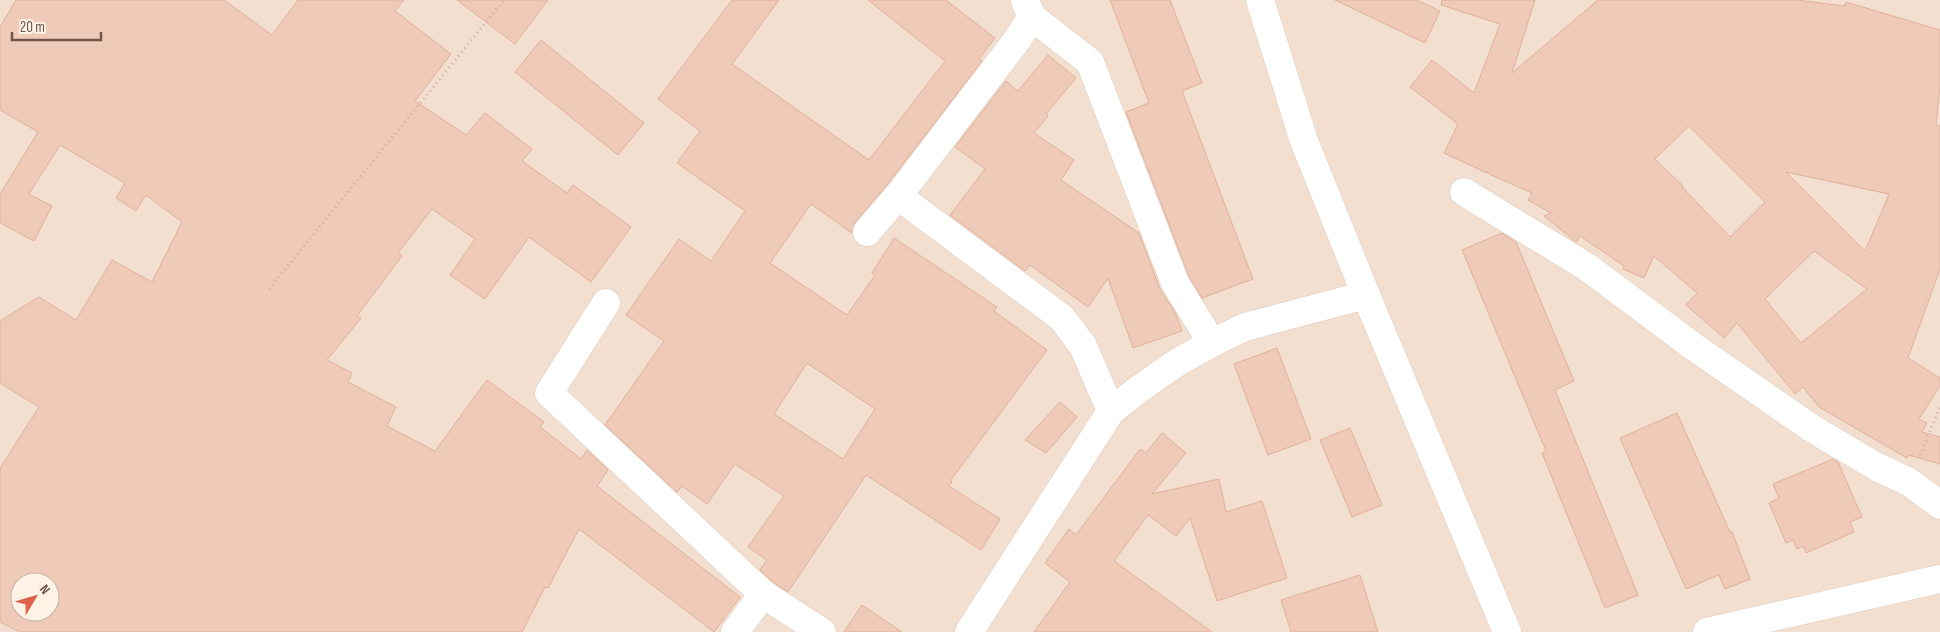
<svg xmlns="http://www.w3.org/2000/svg" width="1940" height="632" font-family="'Sofia Sans Condensed',sans-serif">
	<rect width="100%" height="100%" fill="#fbeee0"/>
	<path fill="#f2dfcf" fill-rule="evenodd" d="M0,0H1940V632H0ZM20,582H50V612H20Z"/>
	<g fill="#efcab9" stroke="#e0b09a" fill-rule="evenodd">
		<path d="M16,0H224L272,35L298,0H404L395,11L451,54L415,101L466,135L485,113L532,149L522,161L567,193L573,185L631,227L591,282L529,237L485,299L450,275L475,239L432,209L398,253L402,256L357,316L361,318L327,360L352,373L348,382L396,407L387,426L435,451L487,380L544,422L540,427L581,459L587,450L608,470L597,486L740,597L714,632L579,529L548,588L545,587L522,632H20L0,622V468L39,407L0,383V321L39,297L76,320L112,260L152,282L182,222L146,195L136,211L116,198L125,183L60,145L29,194L52,206L34,241L0,223V194L38,132L0,110V27ZM20,582H50V612H20Z"/>
		<polygon points="457,0 548,0 515,44"/>
		<path d="M732,0H779L732,64L869,160L945,61L868,0H946L995,38L979,59L982,61L886,186L855,222L852,233L811,204L770,263L847,315L875,275L872,273L894,238L997,307L994,311L1047,350L951,480L952,482L949,486L1000,519L981,550L866,475L788,592L773,582L760,570L767,560L748,547L784,496L735,464L707,504L682,486L677,492L605,425L664,341L626,315L679,239L711,261L745,211L677,163L700,131L658,99ZM807,363L875,409L843,459L774,414Z"/>
		<polygon points="1110,0 1170,0 1202,83 1182,91 1253,279 1202,298 1189,276 1126,112 1149,103"/>
		<polygon points="1335,0 1417,0 1440,11 1425,43"/>
		<path d="M1442,0H1535L1512,73L1598,0H1797L1845,6L1846,2L1940,30V86L1936,125L1940,126V269L1908,358L1940,378V386L1919,419L1927,423L1922,432L1940,437V464L1909,455L1907,458L1819,407L1803,387L1795,394L1737,323L1724,338L1686,305L1697,293L1654,256L1644,278L1623,269L1624,266L1580,236L1576,242L1544,216L1551,213L1528,200L1532,193L1491,175L1486,171L1487,173L1444,153L1458,124L1410,87L1432,60L1474,93L1500,24L1441,5ZM1689,126L1765,202L1730,237L1682,187L1683,186L1655,159ZM1786,172L1889,194L1865,251ZM1814,251L1867,289L1801,343L1765,299Z"/>
		<polygon points="541,40 644,123 618,155 515,72"/>
		<polygon points="1048,55 1076,78 1046,114 1048,116 1034,133 1074,160 1061,180 1139,233 1160,289 1176,314 1182,331 1133,348 1108,278 1088,307 1030,265 1025,271 950,215 985,169 955,147 1006,81 1018,91"/>
		<polygon points="1502,233 1516,242 1574,381 1555,390 1638,595 1605,608 1542,453 1546,451 1462,250"/>
		<polygon points="1277,348 1311,439 1268,455 1234,364"/>
		<polygon points="1060,402 1077,417 1046,453 1025,440"/>
		<polygon points="1677,413 1730,532 1732,532 1750,579 1725,589 1719,575 1686,589 1620,438"/>
		<polygon points="1350,428 1382,505 1352,517 1320,440"/>
		<polygon points="1162,433 1186,453 1152,494 1219,479 1226,512 1262,501 1287,578 1217,601 1190,518 1176,536 1148,515 1114,561 1212,632 1034,632 1070,582 1045,563 1069,529 1076,535 1140,449 1146,453"/>
		<polygon points="1833,459 1838,462 1862,517 1850,522 1854,532 1806,553 1803,546 1797,549 1793,540 1786,543 1769,503 1779,498 1773,484"/>
		<polygon points="1360,575 1378,632 1291,632 1281,600"/>
		<polygon points="862,605 902,632 844,632"/>
	</g>
	<g fill="none" stroke-linecap="round" stroke-linejoin="round">
		<g stroke="#decabd" stroke-width="29">
			<g id="street">
				<polyline points="1032,17 1090,62 1175,283 1212,343"/>
				<polyline points="1464,192 1587,267 1694,347 1813,429 1875,466 1909,482 1940,505"/>
				<polyline points="898,196 1062,318 1083,346 1111,411"/>
				<polyline points="867,232 898,196 1017,40 1032,17 1025,1"/>
				<polyline points="606,303 549,393 763,594 822,632"/>
				<polyline points="735,632 763,594"/>
				<polyline points="969,632 1111,411 1139,389 1178,362 1212,343 1245,327 1366,295"/>
			</g>
		</g>
		<g stroke="#e3cbbb" stroke-width="29">
			<g id="secondary">
				<polyline points="1260,0 1304,141 1366,295 1507,632"/>
				<polyline points="1707,632 1940,579"/>
			</g>
		</g>
		<g stroke="#d3ae9d" stroke-width="3" stroke-dasharray="1 4" stroke-linecap="butt">
			<polyline points="269,289 504,0"/>
			<polyline points="1920,455 1940,407"/>
		</g>
		<use href="#street" stroke="#fff" stroke-width="28"/>
		<use href="#secondary" stroke="#fff" stroke-width="28"/>
	</g>
	<g transform="translate(35 597) rotate(52)"><circle r="24" fill="#fef3e5" stroke="#c5b3a7"/>
	<path d="M0-4L9 19L0 12L-9 19Z" fill="#e0614a"/>
	<text y="-8" font-size="14" font-weight="bold" text-anchor="middle" fill="#705449">N</text>
	</g>
	<path d="M12 32v8h89v-8" fill="none" stroke="#705449" stroke-width="2.5"/>
	<text x="20" y="32" font-size="15" fill="#705449" stroke="#fef3e5" stroke-width="4" paint-order="stroke">20 m</text>
</svg>
